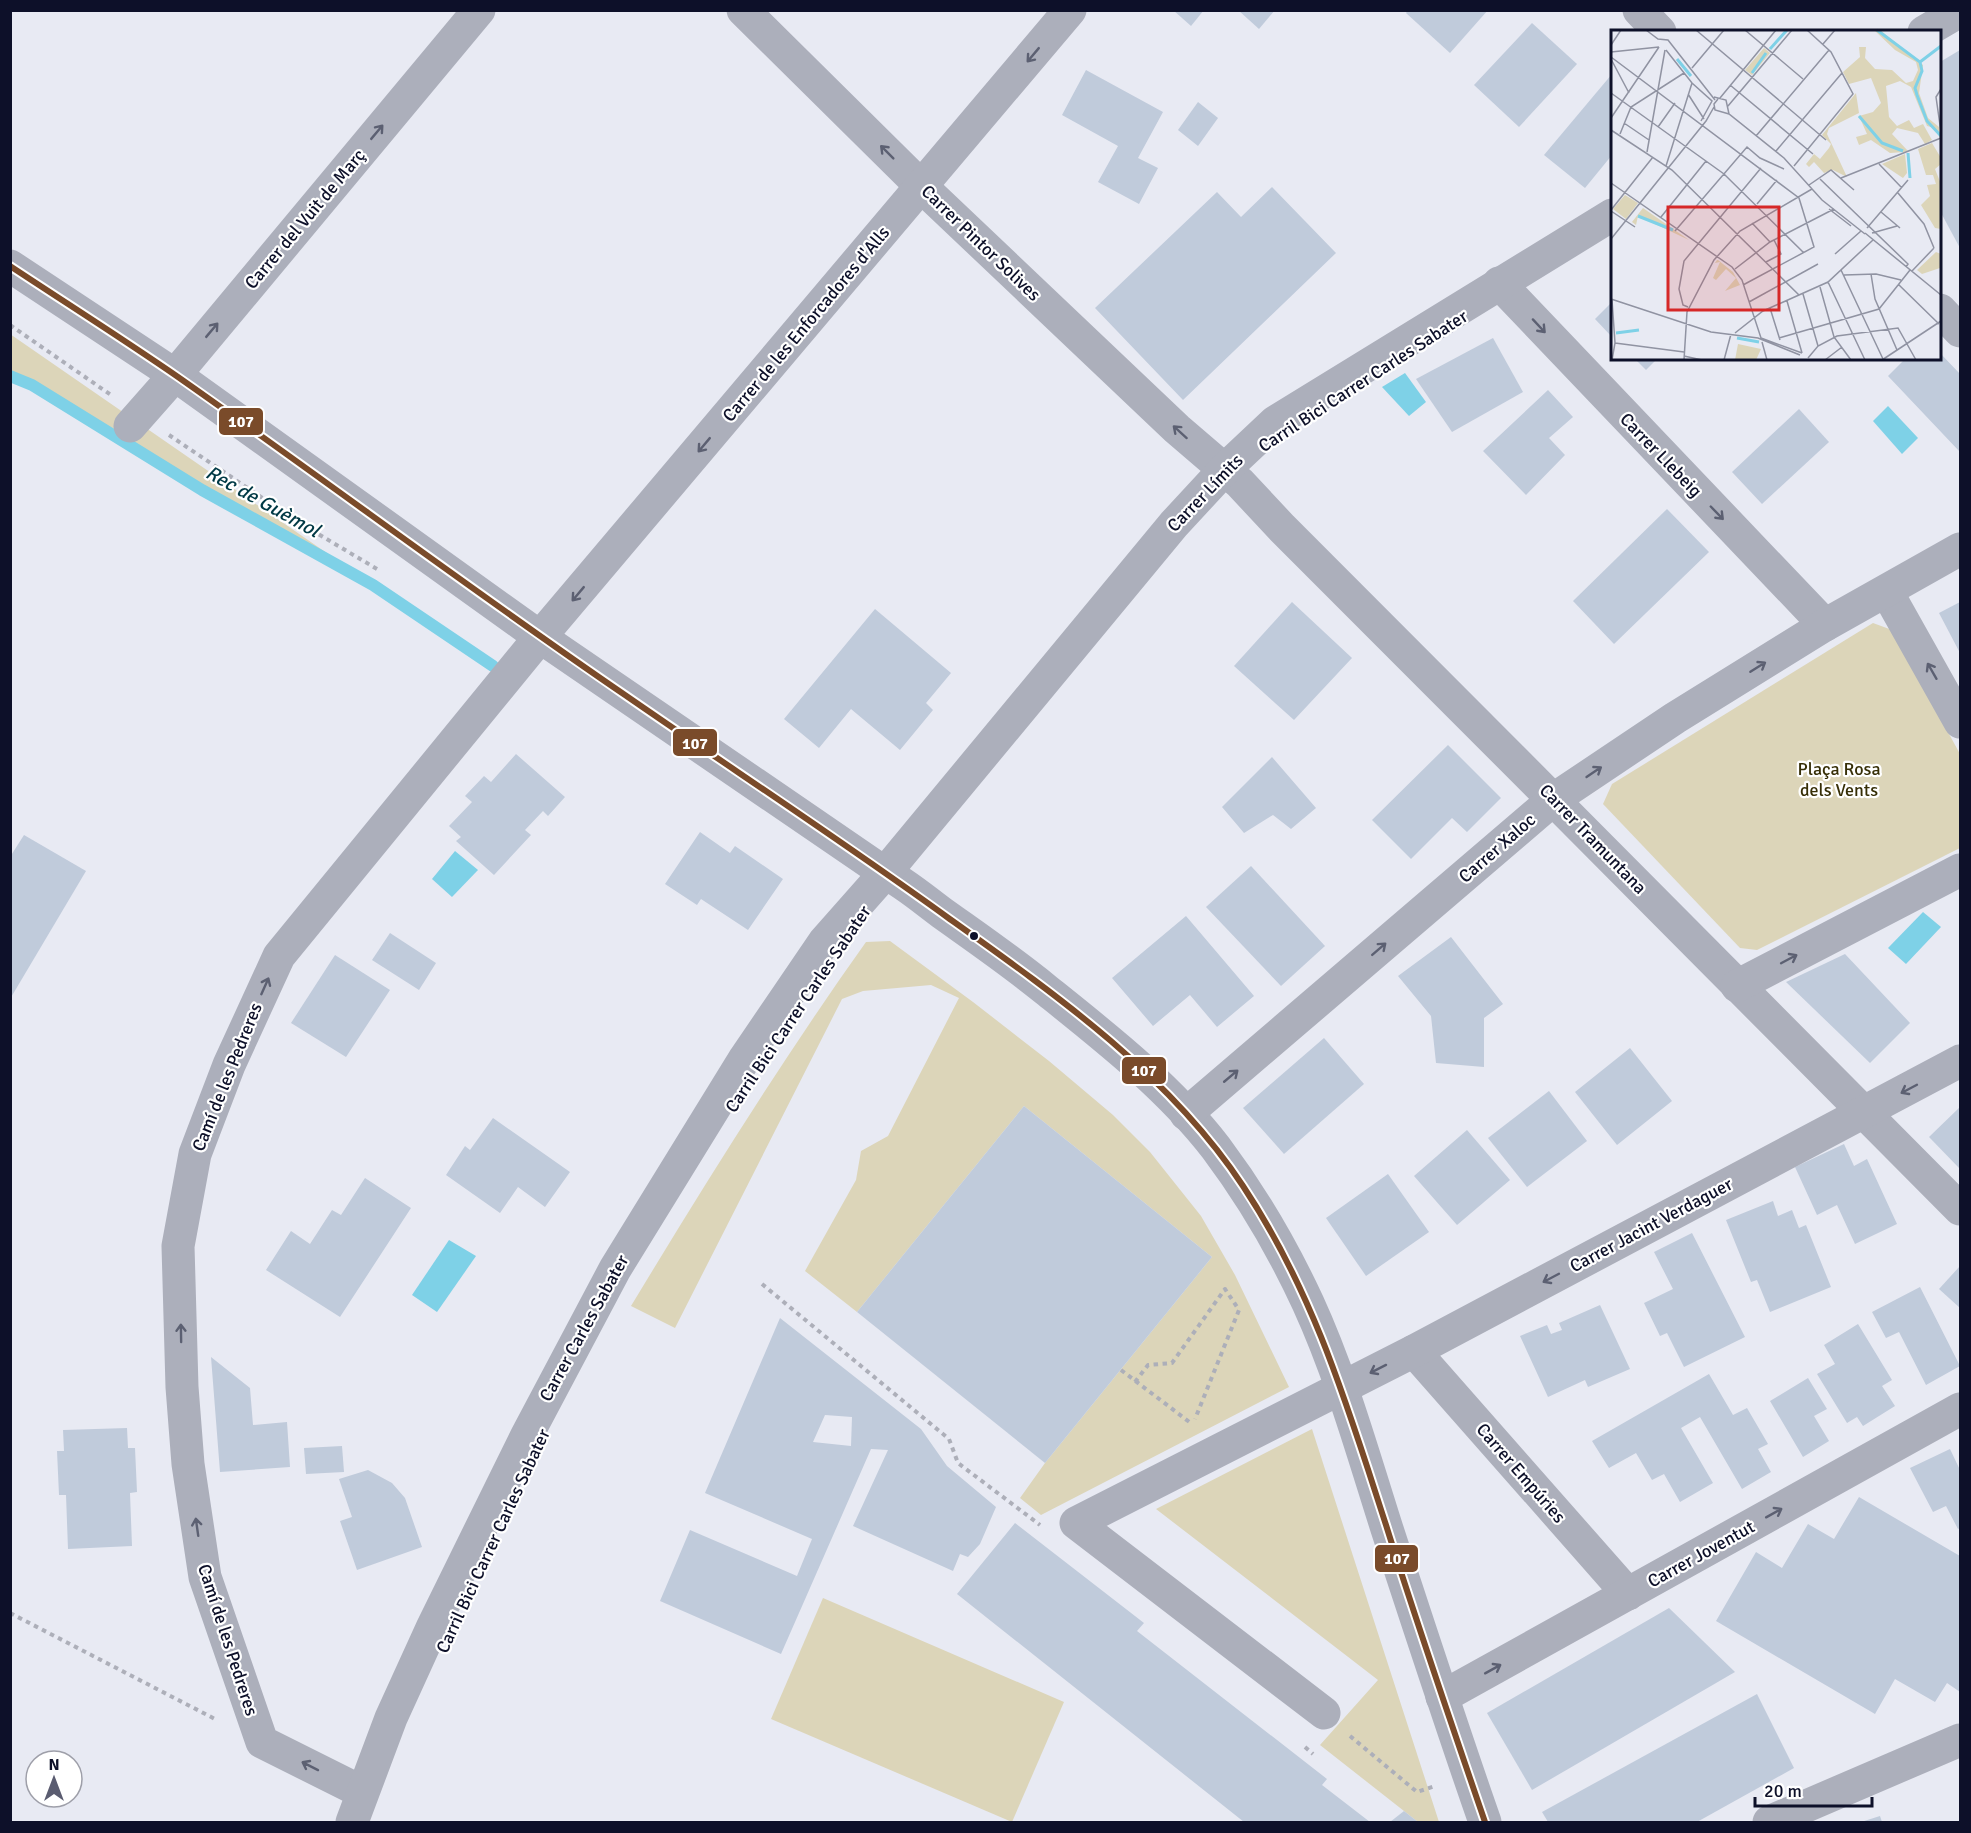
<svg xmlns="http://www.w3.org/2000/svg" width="1971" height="1833" font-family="Signika,sans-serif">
	<rect width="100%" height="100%" fill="#e8eaf3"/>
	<g fill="#dcd5b9">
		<polygon points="10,334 373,585 202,490 32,385 11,376"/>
		<polygon points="1873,623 1892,630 1960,754 1960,848 1757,950 1740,948 1603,804 1612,784"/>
		<path d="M890,941L973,1002L1049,1061L1113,1115L1150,1152L1201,1216L1235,1275L1289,1387L1041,1515L1020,1498L1045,1463L1212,1257L1024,1106L857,1312L805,1271L856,1180L861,1151L888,1136L959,998L931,985L863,991L842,999L675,1328L631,1306C706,1182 782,1060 866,942Z"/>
		<polygon points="1312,1429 1439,1822 1418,1822 1320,1745 1378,1680 1156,1509"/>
		<polygon points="823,1598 1064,1702 1012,1822 771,1719"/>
	</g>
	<g fill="#7ed1e7">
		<polygon points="1405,373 1426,402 1409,416 1382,387"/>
		<polygon points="1888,406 1918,438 1902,454 1873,421"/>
		<polygon points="455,851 478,870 452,897 432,879"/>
		<polygon points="1923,912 1941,927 1906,964 1888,948"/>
		<polygon points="449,1240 476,1256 437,1312 412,1295"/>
	</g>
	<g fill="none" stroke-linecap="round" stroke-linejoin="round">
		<polyline stroke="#7ed1e7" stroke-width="12" points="10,376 32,385 202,490 373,585 493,666"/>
	</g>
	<g fill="#c0cbdb" fill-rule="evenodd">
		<polygon points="1173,10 1204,10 1191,26"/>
		<polygon points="1238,10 1275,10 1259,29"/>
		<polygon points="1408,10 1488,10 1450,53 1406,13"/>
		<polygon points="1532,23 1577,64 1519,127 1474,85"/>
		<polygon points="1960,50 1960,248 1940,211 1940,62"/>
		<polygon points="1086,70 1163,112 1138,158 1158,168 1139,204 1098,182 1118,146 1062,115"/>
		<polygon points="1612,74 1612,155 1585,188 1544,155"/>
		<polygon points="1198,102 1218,118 1198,146 1178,130"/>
		<polygon points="1272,187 1336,253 1183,400 1095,308 1217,192 1241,217"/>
		<polygon points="1612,302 1612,337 1595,319"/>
		<polygon points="1493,338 1523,392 1452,432 1416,379"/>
		<polygon points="1940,353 1960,374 1960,452 1888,376 1906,358 1940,358"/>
		<polygon points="1634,358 1658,358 1646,370"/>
		<polygon points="1548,390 1573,417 1549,438 1565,455 1526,495 1483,451"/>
		<polygon points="1799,409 1829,442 1762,504 1732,472"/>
		<polygon points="1667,509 1709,552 1614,644 1573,601"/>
		<polygon points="1292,602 1352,658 1294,720 1234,666"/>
		<polygon points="1960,602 1960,653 1939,613"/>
		<polygon points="875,609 951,673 926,703 933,710 900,750 851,709 819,748 784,719"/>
		<polygon points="1448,745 1501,798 1467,832 1452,818 1411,859 1372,820"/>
		<polygon points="516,754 565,797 548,816 543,811 525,830 531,835 494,875 456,841 461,837 449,826 472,802 465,796 484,776 491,782"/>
		<polygon points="1272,757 1316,808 1291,829 1273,815 1244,833 1222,807"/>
		<polygon points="700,832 730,853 735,846 783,879 748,930 701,899 697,905 665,884"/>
		<polygon points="24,835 86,871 10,999 10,857"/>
		<polygon points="1251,866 1325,946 1281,986 1206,907"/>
		<polygon points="1186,916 1254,996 1217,1027 1190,995 1153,1026 1112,978"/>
		<polygon points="390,933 436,963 419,990 372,960"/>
		<polygon points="1451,937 1503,1004 1484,1018 1484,1067 1436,1063 1431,1016 1398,976"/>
		<polygon points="1845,954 1910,1023 1870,1063 1786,982"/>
		<polygon points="335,955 390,990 346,1057 291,1023"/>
		<polygon points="1324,1038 1364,1084 1284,1154 1243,1108"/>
		<polygon points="1630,1048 1672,1101 1617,1145 1575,1092"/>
		<polygon points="1549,1091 1587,1141 1527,1187 1488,1138"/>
		<polygon points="1024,1106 1212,1257 1045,1463 857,1312"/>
		<polygon points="1960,1107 1960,1169 1929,1137"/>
		<polygon points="493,1118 570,1172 545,1207 518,1187 500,1213 446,1175 465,1146 470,1150"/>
		<polygon points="1467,1130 1510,1180 1457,1225 1414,1176"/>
		<polygon points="1844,1144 1854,1166 1867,1159 1897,1224 1855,1244 1837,1205 1817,1215 1795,1167"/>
		<polygon points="1388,1174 1429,1232 1366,1276 1326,1218"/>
		<polygon points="365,1178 411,1208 340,1317 266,1270 291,1231 310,1244 332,1210 341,1215"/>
		<polygon points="1773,1201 1778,1216 1792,1210 1799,1228 1806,1225 1831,1287 1770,1312 1757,1280 1751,1282 1726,1220"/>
		<polygon points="1692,1233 1745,1337 1684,1367 1667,1333 1660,1336 1644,1303 1673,1289 1654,1252"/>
		<polygon points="1960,1266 1960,1308 1939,1289"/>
		<polygon points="1920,1287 1960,1366 1926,1385 1899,1332 1886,1338 1872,1312"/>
		<polygon points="1600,1305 1630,1369 1588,1387 1585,1380 1548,1397 1520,1336 1547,1325 1551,1334 1562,1330 1559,1323"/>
		<path d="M780,1318L921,1429L947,1466L996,1507L980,1544L968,1557L960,1554L953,1571L853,1526L888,1450L871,1449L781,1654L660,1601L690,1530L797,1576L812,1539L705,1493ZM825,1415L852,1417L851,1446L813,1442Z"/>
		<polygon points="1858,1324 1892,1380 1882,1386 1895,1406 1863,1426 1857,1417 1847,1423 1817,1374 1835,1364 1824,1345"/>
		<polygon points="211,1357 250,1388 253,1425 287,1422 290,1467 220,1472"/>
		<polygon points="1709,1374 1733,1415 1747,1408 1768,1444 1758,1449 1771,1472 1742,1489 1700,1417 1681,1428 1713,1483 1680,1502 1664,1474 1652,1480 1636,1453 1609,1468 1592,1441"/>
		<polygon points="1808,1378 1827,1409 1814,1416 1829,1441 1803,1457 1770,1401"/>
		<polygon points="127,1428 128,1448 135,1448 137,1492 130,1493 132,1546 68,1549 66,1495 59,1495 57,1451 64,1451 63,1430"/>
		<polygon points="342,1446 344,1472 306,1474 304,1448"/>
		<polygon points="1950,1449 1960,1470 1960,1528 1958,1529 1946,1506 1933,1512 1910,1468"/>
		<polygon points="368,1470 392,1483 405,1498 422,1547 357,1570 340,1521 352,1517 339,1479"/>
		<polygon points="1859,1497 1960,1556 1960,1692 1947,1683 1935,1702 1895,1679 1875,1714 1716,1621 1756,1552 1782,1568 1808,1524 1834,1539"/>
		<polygon points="1015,1523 1144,1623 1137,1631 1327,1779 1322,1785 1370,1822 1244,1822 957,1594"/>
		<polygon points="1669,1608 1735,1672 1532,1790 1487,1713"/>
		<polygon points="1757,1694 1794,1768 1697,1822 1548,1822 1542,1812"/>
		<polygon points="1404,1811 1418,1822 1390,1822"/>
		<polygon points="1880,1816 1882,1822 1861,1822"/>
	</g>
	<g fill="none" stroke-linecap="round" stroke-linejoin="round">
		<g stroke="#adafb9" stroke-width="4" stroke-dasharray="4.5 4.5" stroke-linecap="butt">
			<polyline points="10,325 111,395"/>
			<polyline points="169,435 298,522 377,569"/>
			<polyline points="762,1284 949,1439 958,1463 1040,1525"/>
			<polyline points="1121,1370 1192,1424"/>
			<polyline points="1135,1382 1148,1365 1172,1363 1225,1289 1239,1310 1195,1419"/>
			<polyline points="10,1613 215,1719"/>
			<polyline points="1350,1736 1417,1792 1435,1786"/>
			<polyline points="1305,1747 1313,1754"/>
		</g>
		<g stroke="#acafbb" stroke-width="33">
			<path d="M743,10L922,187L1177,429L1240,483L1282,528C1509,754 1734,983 1960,1209"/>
			<polyline points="1639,10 1660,32"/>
			<polyline points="1924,32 1960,11"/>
			<path d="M10,266L175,375L540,637L885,873C906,884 923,899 942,913C977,938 1012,962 1045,989C1105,1037 1169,1087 1216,1148C1252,1196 1283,1249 1308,1303C1341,1375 1363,1454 1387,1529C1419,1627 1451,1725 1485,1822"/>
			<polyline points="1499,283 1825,625"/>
			<polyline points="1940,310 1960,331"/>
			<polyline points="130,426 175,375 479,10"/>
			<polyline points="1887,592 1960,722"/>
			<polyline points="1737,986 1960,870"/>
			<polyline points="1186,1114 1554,799 1675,718 1825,625 1960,549"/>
			<polyline points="1414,1351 1628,1594"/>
			<polyline points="1442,1697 1960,1409"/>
			<polyline points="1324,1713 1076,1523 1414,1351 1960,1061"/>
			<polyline points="362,1792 262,1742 205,1577 188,1464 182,1387 178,1246 195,1154 229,1065 279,956 540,637 1070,10"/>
			<polyline points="352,1822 391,1718 432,1628 526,1437 615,1269 745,1058 824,942 885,873 1174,524 1224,470 1275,422 1612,215"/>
			<polyline points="1769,1822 1960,1740"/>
		</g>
		<g stroke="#fff" stroke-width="10">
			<path id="bus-1" d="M10,266C66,303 123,339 178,377C328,482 474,592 625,695C732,769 842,841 947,917C1055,994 1169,1074 1243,1186C1314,1293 1347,1405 1386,1525C1417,1624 1451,1723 1485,1822"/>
		</g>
		<use href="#bus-1" stroke="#7a4b2a" stroke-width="6"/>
	</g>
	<defs><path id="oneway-shaft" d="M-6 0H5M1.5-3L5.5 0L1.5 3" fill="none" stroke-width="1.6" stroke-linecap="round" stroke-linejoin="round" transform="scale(1.5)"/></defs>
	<g stroke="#5c6072">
		<use href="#oneway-shaft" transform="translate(1033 55) rotate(130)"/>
		<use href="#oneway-shaft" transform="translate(377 132) rotate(-50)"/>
		<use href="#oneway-shaft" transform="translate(887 152) rotate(-135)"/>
		<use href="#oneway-shaft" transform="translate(1539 326) rotate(47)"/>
		<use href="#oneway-shaft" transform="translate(212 330) rotate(-50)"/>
		<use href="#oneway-shaft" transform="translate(1180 432) rotate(-138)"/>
		<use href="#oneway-shaft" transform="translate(704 445) rotate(130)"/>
		<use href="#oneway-shaft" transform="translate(1717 513) rotate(46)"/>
		<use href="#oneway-shaft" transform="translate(578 594) rotate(130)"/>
		<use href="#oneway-shaft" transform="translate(1758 667) rotate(-32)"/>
		<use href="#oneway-shaft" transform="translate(1932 671) rotate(-120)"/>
		<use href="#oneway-shaft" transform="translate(1594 772) rotate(-34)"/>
		<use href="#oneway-shaft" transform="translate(1379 949) rotate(-41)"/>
		<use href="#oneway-shaft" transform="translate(1789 959) rotate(-28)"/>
		<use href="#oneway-shaft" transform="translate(265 986) rotate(-66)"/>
		<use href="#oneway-shaft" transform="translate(1231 1076) rotate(-40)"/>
		<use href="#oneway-shaft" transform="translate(1909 1089) rotate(152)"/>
		<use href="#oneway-shaft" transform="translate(1551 1278) rotate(152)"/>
		<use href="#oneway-shaft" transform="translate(181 1333) rotate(-91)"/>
		<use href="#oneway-shaft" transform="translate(1378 1369) rotate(153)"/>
		<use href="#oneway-shaft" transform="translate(1774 1513) rotate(-29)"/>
		<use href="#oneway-shaft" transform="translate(197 1527) rotate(-98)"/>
		<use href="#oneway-shaft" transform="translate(1493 1669) rotate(-29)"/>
		<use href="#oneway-shaft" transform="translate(310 1766) rotate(-153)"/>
	</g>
	<circle fill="#0d1029" stroke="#fff" stroke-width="2" cx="974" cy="936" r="5"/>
	<g text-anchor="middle" stroke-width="4.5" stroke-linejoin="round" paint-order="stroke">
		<g font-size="18" fill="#0d1029" stroke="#fff">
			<text transform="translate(305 219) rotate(-50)" y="6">Carrer del Vuit de Març</text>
			<text transform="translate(981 243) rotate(44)" y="6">Carrer Pintor Solives</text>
			<text transform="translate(806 324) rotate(-50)" y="6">Carrer de les Enforcadores d'Alls</text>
			<text transform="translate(1363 381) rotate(-33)" y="6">Carril Bici Carrer Carles Sabater</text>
			<text transform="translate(1661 455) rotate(46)" y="6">Carrer Llebeig</text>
			<text transform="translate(1205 493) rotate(-46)" y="6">Carrer Límits</text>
			<text transform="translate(1593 839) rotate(46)" y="6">Carrer Tramuntana</text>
			<text transform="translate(1497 848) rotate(-41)" y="6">Carrer Xaloc</text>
			<text transform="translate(798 1009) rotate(-56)" y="6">Carril Bici Carrer Carles Sabater</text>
			<text transform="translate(227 1077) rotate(-68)" y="6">Camí de les Pedreres</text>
			<text transform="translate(1651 1225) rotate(-28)" y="6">Carrer Jacint Verdaguer</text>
			<text transform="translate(584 1328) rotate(-61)" y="6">Carrer Carles Sabater</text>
			<text transform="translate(1521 1473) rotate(49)" y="6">Carrer Empúries</text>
			<text transform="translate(493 1541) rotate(-65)" y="6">Carril Bici Carrer Carles Sabater</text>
			<text transform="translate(1701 1554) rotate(-29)" y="6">Carrer Joventut</text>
			<text transform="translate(228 1640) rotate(72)" y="6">Camí de les Pedreres</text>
		</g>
		<g font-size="18" fill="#362e06" stroke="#fff">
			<text x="1839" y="775">Plaça Rosa<tspan x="1839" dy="21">dels Vents</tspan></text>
		</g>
		<g font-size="20" font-style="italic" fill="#003945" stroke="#fff">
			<text transform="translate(263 501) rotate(29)" y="7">Rec de Guèmol</text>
		</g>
	</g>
	<g transform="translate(1611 30)">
		<rect width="330" height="330" fill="#e8eaf3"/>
		<path d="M263,0H269L312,35L308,63L317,88L328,97L329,107L324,98L316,96L300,57L289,51L275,56L278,87L286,96L298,90L303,98L312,94L321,110L314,114L307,103L286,98L281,104L297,121L293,122L279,123L260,110L248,115L245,107L256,104L248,86L262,82L270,73L260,48L238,54L232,42L249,27L248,17H255L254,28L264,39L281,40L295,53L302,51L307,40L305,32L284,20ZM153,18L159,23L141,45L134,40ZM245,63L248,83L218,98L216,104L236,147L222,140L213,143L203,132L198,137L195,134L203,124L209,129L218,118L220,114L211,105ZM321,113L330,128V134L324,139L330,154V199L324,198L310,175L319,166L316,155L325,154L322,145H315L307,119ZM294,124L296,143L292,148L271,134ZM14,165L27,173L15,189L2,179ZM32,178L78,210L27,186L25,195L21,192ZM325,222L330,224L329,238L311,244L306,240ZM106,230H107L122,242L129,255L114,261L125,248L115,239L105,250L102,248L109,232L104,233L92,250ZM127,314L150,319L145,330H124Z" fill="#dcd5b9"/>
		<path fill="none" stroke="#7ed1e7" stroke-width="3" d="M266,0L309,32L311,41L304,58L306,65L316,91L330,106M159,19L176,0M66,29L80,46M309,32L330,16M141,43L155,23M248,86L271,113L292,121M297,123L299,148M27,186L62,200M5,303L28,300M126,308L148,312"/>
		<path fill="none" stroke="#9093a2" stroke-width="1.5" d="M35,0L47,9L57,10L104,70M85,0L215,110M134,0L192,49M212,14L224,0M0,15L10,0M55,20L81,53L101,71L90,91M0,22L48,17M0,27L188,168L203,217L132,255M0,29L18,63M81,38L113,0M119,55L202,124M330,59L325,67L330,102M0,63L113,144L193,223M77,64L93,89M103,67L115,70L118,84M109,68L165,0M107,69L103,74L104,80L118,84L173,128L211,170L254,204M117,76L181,0M0,88L48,17M13,93L38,110M47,97L64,73M0,100L61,140L188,265M9,104L20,77L73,43M145,106L218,20M165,121L231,43M36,122L54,20M268,134L291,158M55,136L81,53M183,136L242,64L220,22L196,0M230,148L330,108M209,149L297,234L295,237M0,153L121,237L131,250L150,308L191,323M198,155L220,140L243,160M287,163L313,194L323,218M146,174L166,150M218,179L240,196M0,180L42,127M0,181L24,197M270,182L289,198M50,187L95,131M141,193L159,212M256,198L297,150M64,201L136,117L149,128L173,139M254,203L330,265M261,203L286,196M0,209L95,91L103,77M224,224L250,201M155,232L170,224L163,210M124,239L159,212L223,179M230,240L272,329M301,241L323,218M260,244L264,269L286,320M233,245L265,244L290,250M217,252L254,330M287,254L328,294M209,257L223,307L240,330M192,264L207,316M0,269L100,302L147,308L189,325M1,270L4,313L1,330M176,271L191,323M138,272L207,234M77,277L72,275L68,259L73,231L150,138M159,278L169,310M124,303L152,281L217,252L262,210M168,308L268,279L299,240M151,312L156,330M4,313L73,322M73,326L91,330M197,328L207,316L226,306L287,298L305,330M73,330L76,282L103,230L129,201L201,159M113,330L120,304M214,330L231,317M271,330L330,291"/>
		<path fill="#d62828" fill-opacity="0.15" stroke="#d62828" stroke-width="3" d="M57,177H168V280H57Z"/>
		<rect width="330" height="330" fill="none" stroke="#0d1029" stroke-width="3"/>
	</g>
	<g stroke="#fff" stroke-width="2">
		<rect x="218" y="407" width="46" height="29" rx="6" fill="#7a4b2a"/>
		<rect x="672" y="728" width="46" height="29" rx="6" fill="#7a4b2a"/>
		<rect x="1121" y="1056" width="46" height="29" rx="6" fill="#7a4b2a"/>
		<rect x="1374" y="1544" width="45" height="29" rx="6" fill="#7a4b2a"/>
	</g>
	<g font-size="16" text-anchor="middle" font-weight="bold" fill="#fff">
		<text x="241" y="427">107</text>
		<text x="695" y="749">107</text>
		<text x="1144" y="1076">107</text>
		<text x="1397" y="1564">107</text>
	</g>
	<rect width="1971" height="1833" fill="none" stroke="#0d1029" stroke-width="24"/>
	<g transform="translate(54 1779)"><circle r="28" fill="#ffffff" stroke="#9e9fa9" stroke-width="1.5"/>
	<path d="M0-4.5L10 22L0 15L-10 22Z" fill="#5a5c70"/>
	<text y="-9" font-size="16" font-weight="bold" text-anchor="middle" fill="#0d1029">N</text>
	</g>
	<path d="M1755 1797v9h117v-9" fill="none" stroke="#0d1029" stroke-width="3"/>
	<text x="1764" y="1797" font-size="18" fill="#0d1029" stroke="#ffffff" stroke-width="4.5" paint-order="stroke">20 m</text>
</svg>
